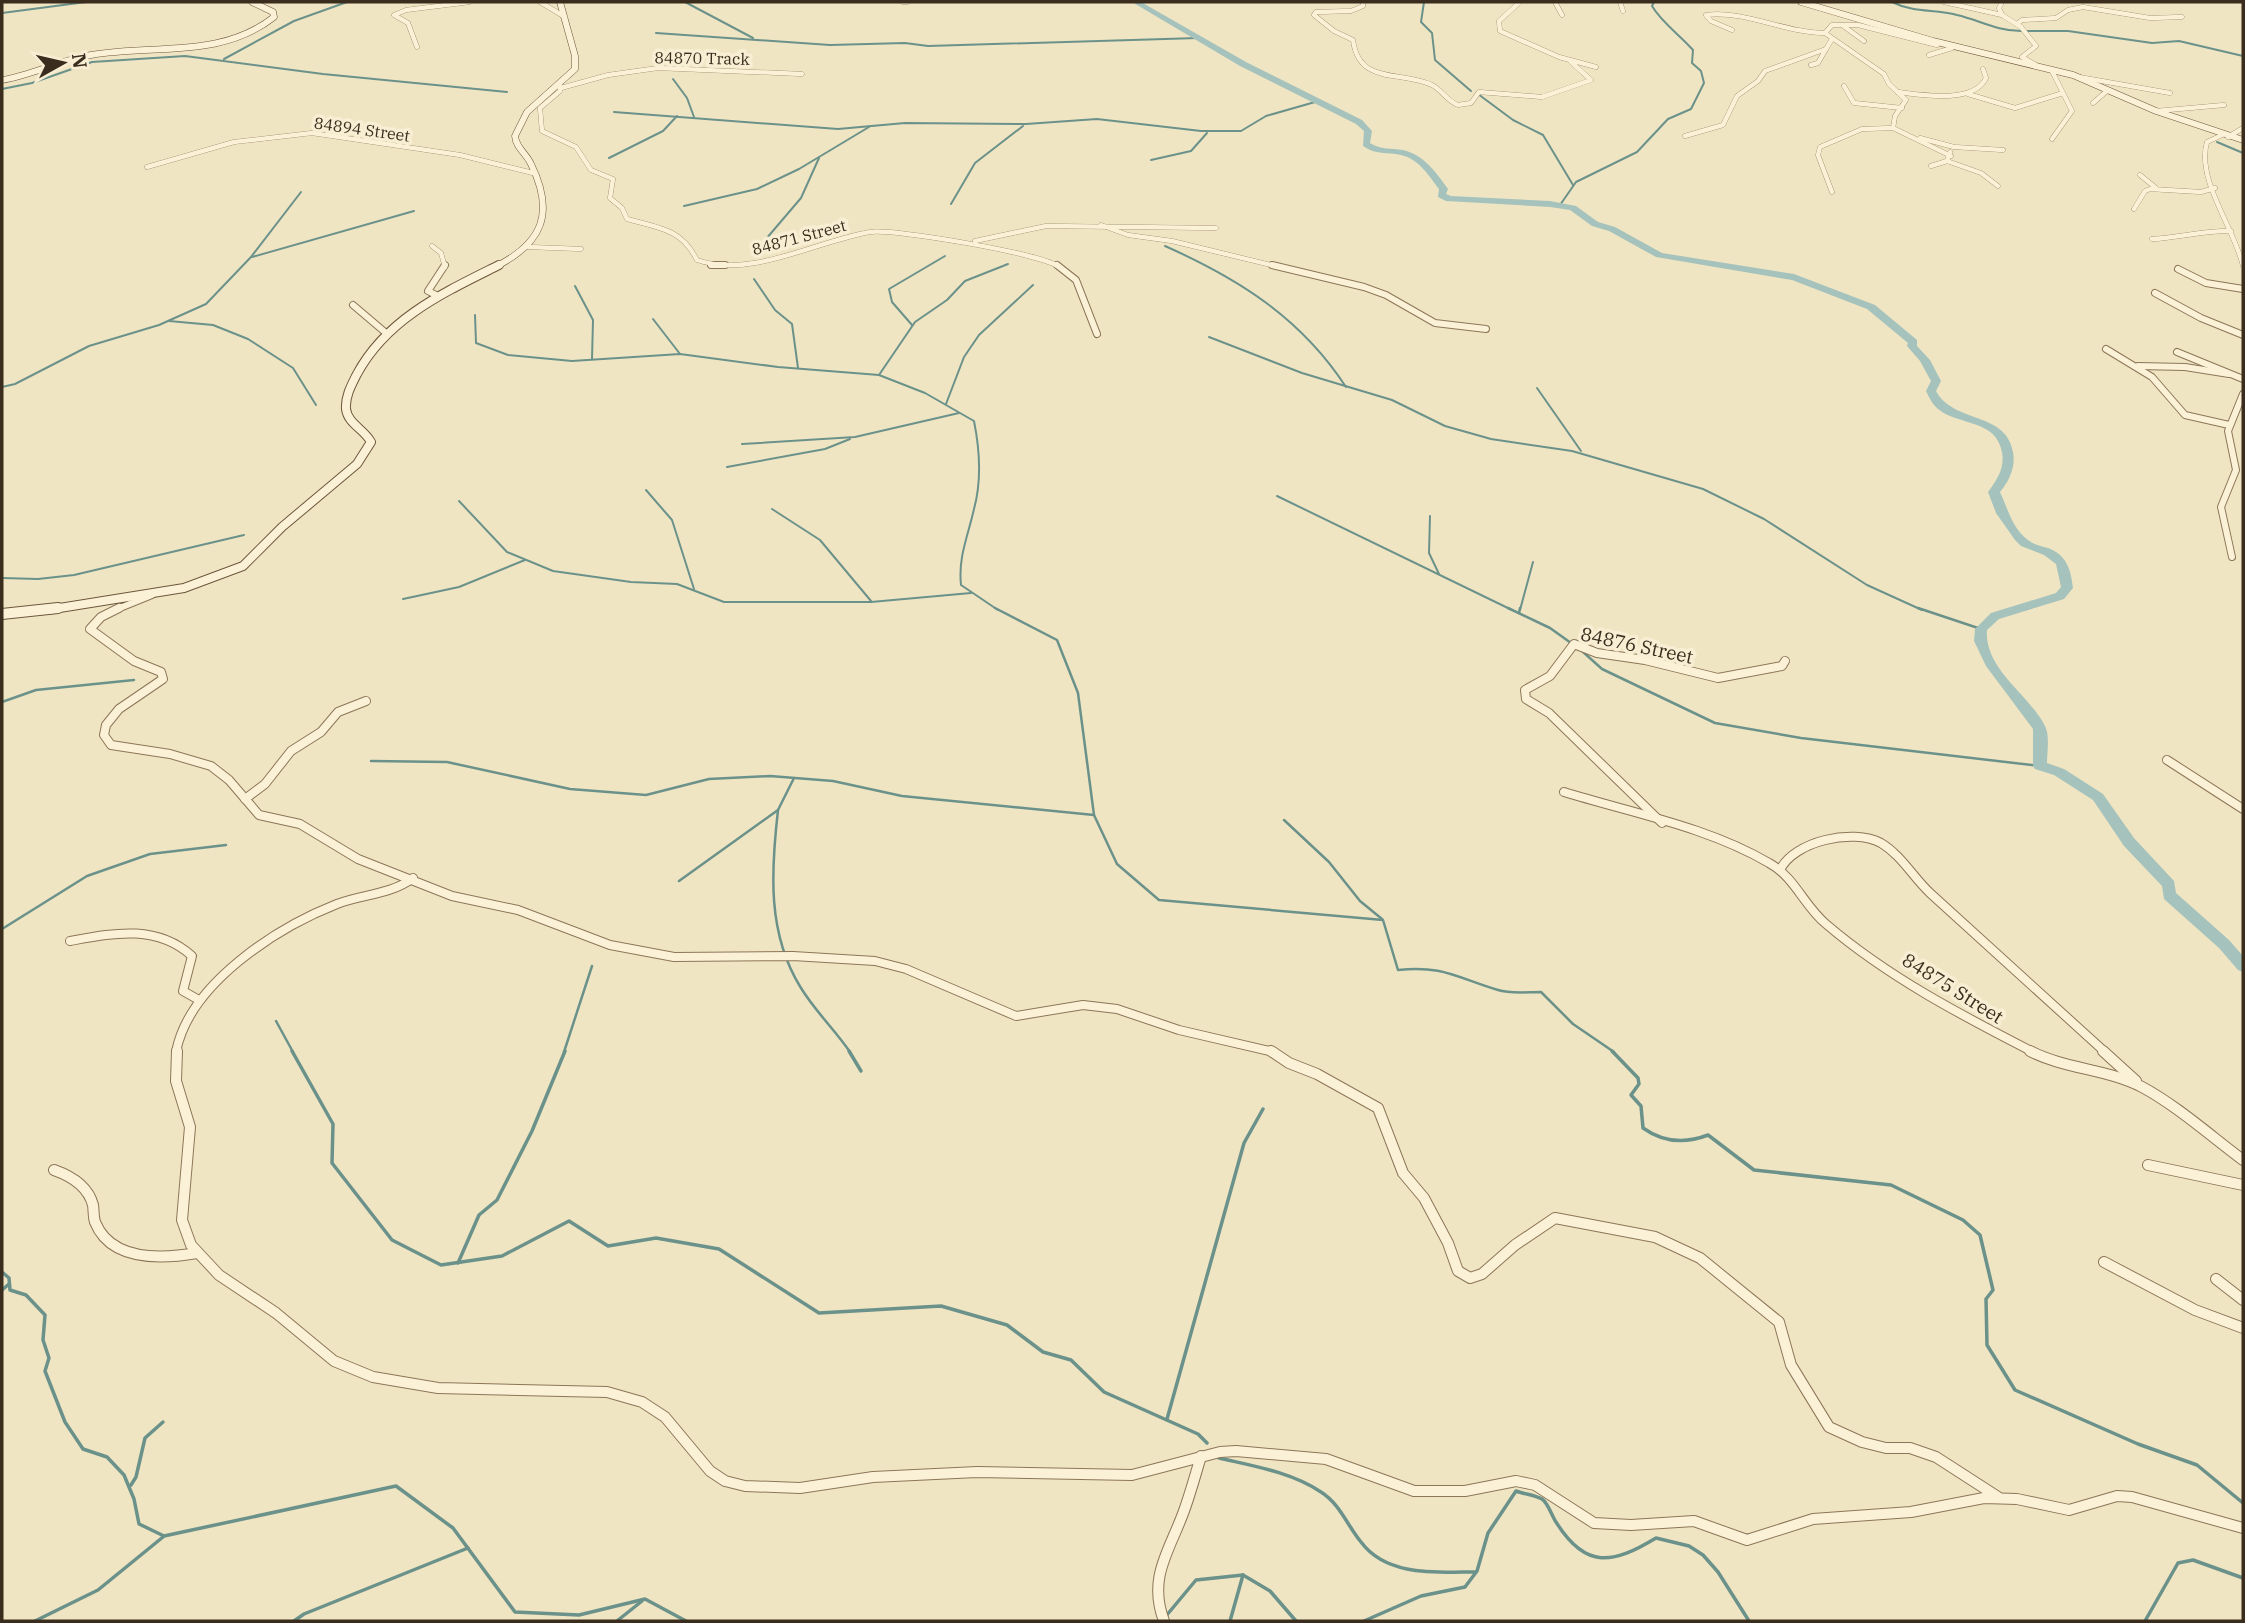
<svg xmlns="http://www.w3.org/2000/svg" width="2245" height="1623" font-family="'IBM Plex Serif',serif">
	<rect width="100%" height="100%" fill="#f0e5c3"/>
	<g fill="none" stroke-linecap="round" stroke-linejoin="round">
		<g stroke="#6b928a" stroke-width="2">
			<polyline points="685,2 753,38"/>
			<polyline points="1424,2 1421,22 1432,33 1435,60 1471,91"/>
			<path d="M1892,2C1914,13 1934,9 1957,15C1979,20 1997,31 2021,31"/>
			<polyline points="2,13 86,2"/>
			<polyline points="2025,31 2068,31 2152,43 2179,41 2243,56"/>
			<polyline points="656,33 830,45 905,43 928,46 1198,38"/>
			<polyline points="224,59 294,21 347,2"/>
			<polyline points="673,79 687,98 694,117"/>
			<polyline points="2,89 32,83 92,62 185,56 323,74 507,92"/>
			<polyline points="1478,94 1513,120 1543,135 1573,185"/>
			<polyline points="614,112 838,129 905,123 1026,124 1097,119 1201,131 1241,131 1266,116 1315,102"/>
			<polyline points="2217,142 2243,153"/>
			<polyline points="609,158 663,131 677,116"/>
			<polyline points="1151,160 1191,151 1207,133"/>
			<polyline points="951,204 975,163 1023,126"/>
			<path d="M1560,205L1576,182L1637,152L1668,119L1691,109L1704,83L1701,71L1692,63L1693,50C1679,34 1662,23 1652,6L1654,2"/>
			<polyline points="684,206 757,189 799,169 869,127"/>
			<polyline points="766,239 801,198 819,158"/>
			<path d="M1165,246C1239,279 1301,318 1346,387"/>
			<polyline points="252,257 414,211"/>
			<polyline points="754,279 775,310 792,324 798,368"/>
			<polyline points="575,286 593,320 592,359"/>
			<path d="M475,315L476,343L508,355L572,361L680,354L778,367L879,375L925,393L974,421C980,451 982,480 974,509C968,536 958,557 961,585L998,610"/>
			<polyline points="653,319 680,354"/>
			<polyline points="169,321 213,325 248,339 293,368 316,405"/>
			<polyline points="912,325 892,302 889,289 945,256"/>
			<polyline points="1209,337 1302,373 1392,400 1445,426 1491,439 1572,451 1703,489 1764,519 1867,585 1922,610"/>
			<polyline points="879,375 915,322 947,300 965,281 1008,264"/>
			<polyline points="2,387 15,384 89,346 159,325 206,304 251,257 301,192"/>
			<polyline points="1537,388 1581,451"/>
			<polyline points="946,404 964,357 979,335 1033,285"/>
			<polyline points="742,444 855,437 959,413"/>
			<polyline points="727,467 825,449 850,439"/>
			<polyline points="646,490 672,520 694,589"/>
			<polyline points="1277,496 1512,610"/>
			<polyline points="459,501 507,552 553,571 631,582 677,584 724,602 871,602 971,593"/>
			<polyline points="772,509 820,540 871,601"/>
			<polyline points="1430,516 1429,553 1439,574"/>
			<polyline points="2,578 38,579 74,575 244,535"/>
			<polyline points="403,599 459,587 525,560"/>
			<polyline points="1520,610 1533,562"/>
		</g>
		<g stroke="#6b928a" stroke-width="2.5">
			<path d="M995,608L1057,640L1078,693L1094,815L1117,864L1159,900L1383,920L1398,970C1443,965 1457,978 1498,990C1510,994 1527,992 1541,992L1573,1024L1614,1052"/>
			<polyline points="1508,608 1550,628 1571,643"/>
			<polyline points="1918,608 1981,629"/>
			<polyline points="1519,613 1520,608"/>
			<polyline points="1582,651 1602,669 1715,723 1801,738 2040,766"/>
			<polyline points="2,702 36,690 134,680"/>
			<polyline points="371,761 447,762 570,789 646,795 709,779 770,776 833,781 902,796 1094,815"/>
			<path d="M778,810C771,871 767,934 801,988C815,1011 835,1030 850,1052"/>
			<polyline points="1284,820 1329,862 1360,901 1382,919"/>
			<polyline points="679,881 778,810 794,778"/>
			<polyline points="2,929 87,876 150,854 226,845"/>
			<polyline points="276,1021 293,1052"/>
			<polyline points="564,1052 592,966"/>
		</g>
		<g stroke="#6b928a" stroke-width="3.5">
			<polyline points="292,1051 333,1124 332,1163 392,1240 441,1265 502,1256 569,1221 608,1246 656,1238 719,1249 819,1313 941,1306 1007,1325 1043,1352 1071,1360 1104,1392 1198,1434 1207,1443"/>
			<polyline points="849,1051 861,1071"/>
			<path d="M1612,1051L1638,1078L1639,1084L1631,1095L1641,1106L1643,1128C1664,1143 1685,1144 1708,1135L1754,1170L1891,1185L1963,1220L1980,1235L1993,1290L1986,1299L1987,1345L2015,1390L2138,1444L2197,1465L2243,1503"/>
			<polyline points="458,1263 479,1215 497,1200 532,1131 565,1051"/>
			<polyline points="2,1272 9,1278 10,1290 26,1295 45,1315 43,1340 49,1358 45,1371 65,1422 83,1449 107,1457 124,1475 134,1499 139,1524 164,1536 396,1486 453,1528 515,1612 579,1615 645,1599 686,1621"/>
			<polyline points="2,1290 9,1284"/>
			<polyline points="1167,1419 1244,1143 1263,1109"/>
			<path d="M1219,1458C1253,1466 1291,1472 1321,1492C1340,1504 1347,1525 1361,1542C1387,1577 1437,1572 1476,1572"/>
			<polyline points="131,1485 136,1477 145,1438 163,1422"/>
			<polyline points="1166,1616 1196,1580 1243,1575 1270,1591 1296,1621"/>
			<polyline points="35,1621 98,1590 163,1537"/>
			<polyline points="294,1621 304,1614 468,1548"/>
			<polyline points="617,1621 642,1601"/>
			<polyline points="1230,1621 1243,1575"/>
			<path d="M1364,1621L1421,1596L1465,1587L1477,1571L1488,1533L1516,1491C1524,1494 1535,1495 1542,1499C1548,1503 1552,1516 1556,1522C1586,1570 1613,1564 1656,1538L1689,1546L1703,1555L1718,1572L1749,1621"/>
			<polyline points="2145,1621 2178,1563 2193,1560 2243,1578"/>
		</g>
		<path fill="#a5c3bc" fill-rule="evenodd" d="M1132,2H1141L1246,62L1362,120L1372,131L1370,143C1381,150 1391,148 1403,150C1424,155 1436,172 1448,189L1446,194L1451,196L1550,201L1576,206L1598,222L1615,227L1662,253L1794,274L1875,305L1917,340V346L1930,360L1941,381L1936,391C1954,424 2006,411 2013,452C2016,467 2009,481 2000,492C2008,509 2012,528 2028,540C2034,545 2041,546 2048,548C2067,555 2071,570 2073,588L2064,599L1999,619L1987,630C1984,669 2029,694 2045,726C2050,735 2047,753 2047,763L2064,769L2103,794L2134,838L2174,881L2176,893L2229,940L2243,956V972L2238,970L2219,948L2164,899L2162,886L2124,846L2093,800L2054,775L2035,769L2033,766V729L1986,666L1974,641L1975,629L1991,613L2056,593L2061,587L2056,564L2044,555L2021,546L2015,540L1996,513L1988,492C1997,480 2005,468 2002,452C1996,419 1959,426 1938,409C1932,404 1929,397 1926,391L1931,381L1920,361L1907,346L1908,343L1867,309L1792,280L1656,257L1609,231L1592,226L1570,210L1550,207L1446,201L1438,197L1439,189C1429,176 1419,159 1401,155C1387,152 1375,155 1363,146L1364,131L1356,124L1240,66Z"/>
		<g stroke="#8c7658" stroke-width="5">
			<g id="street-far3">
				<polyline points="540,2 565,17"/>
				<polyline points="903,2 907,2"/>
				<path d="M1363,2V6L1351,11L1316,12L1314,15L1334,31L1353,40C1359,86 1401,70 1432,85C1442,90 1447,101 1458,105L1471,103L1479,92L1542,97L1591,80L1570,61"/>
				<polyline points="1520,2 1499,21 1500,31 1559,57 1596,67"/>
				<polyline points="1555,2 1562,15"/>
				<polyline points="1620,2 1623,11"/>
				<polyline points="1944,2 2002,15"/>
				<polyline points="2002,2 1999,8 2002,15 2021,27 2036,46 2022,57 2036,65"/>
				<polyline points="2017,24 2022,20 2056,18 2068,10 2083,7 2150,18 2182,17"/>
				<polyline points="1842,25 1864,41"/>
				<path d="M1732,30L1711,21L1706,15C1745,10 1785,33 1825,33"/>
				<polyline points="1937,45 1858,25 1832,25 1825,33 1884,74 1889,84 1906,100 1895,116 1893,128 1951,156"/>
				<polyline points="417,47 408,23 394,15 406,10 470,2"/>
				<polyline points="1929,55 1952,48"/>
				<polyline points="1811,65 1818,63 1826,49"/>
				<polyline points="2051,69 2072,111 2052,139"/>
				<polyline points="2079,77 2170,93"/>
				<path d="M560,86V91L540,108L542,131L576,147L591,170L613,179L610,198L622,208L627,219C658,228 681,228 697,260C751,279 816,241 870,232C891,228 1044,254 1059,267"/>
				<polyline points="1844,86 1854,103 1902,108"/>
				<polyline points="561,88 608,75 658,68 802,74"/>
				<path d="M1898,92C1922,95 1974,104 1986,78L1983,69"/>
				<polyline points="1968,94 2015,108 2063,93"/>
				<polyline points="2093,103 2108,90"/>
				<polyline points="2156,111 2224,105"/>
				<path d="M2222,135L2207,142C2196,180 2234,227 2243,266"/>
				<polyline points="1685,136 1723,125 1737,96 1758,81 1765,71 1826,49 1832,39"/>
				<polyline points="2228,137 2243,128"/>
				<polyline points="1920,138 1954,147 2003,150"/>
				<polyline points="1950,152 1947,161 1981,173 1998,186"/>
				<polyline points="1931,166 1947,161"/>
				<polyline points="147,167 234,142 312,133 460,155 533,173"/>
				<polyline points="2140,175 2156,188"/>
				<polyline points="1832,192 1818,155 1820,147 1862,129 1893,128"/>
				<polyline points="2134,209 2145,191 2150,189 2201,192 2215,188"/>
				<polyline points="1101,225 1128,235 1172,241 1279,267"/>
				<path d="M2152,239C2179,238 2204,230 2231,231"/>
				<polyline points="975,241 1046,226 1216,228"/>
				<polyline points="432,246 441,253 445,267"/>
				<polyline points="529,247 581,249"/>
			</g>
		</g>
		<g stroke="#8c7658" stroke-width="8">
			<g id="street-far2">
				<polyline points="711,265 725,265"/>
				<polyline points="1057,265 1076,280 1097,334"/>
				<polyline points="1272,265 1364,287 1386,295 1435,323 1486,329"/>
				<polyline points="2178,269 2206,283 2243,289"/>
				<polyline points="2155,293 2201,318 2243,335"/>
				<polyline points="438,296 428,291 445,265"/>
				<polyline points="353,305 386,333"/>
				<polyline points="2106,349 2152,377 2185,415 2229,425"/>
				<polyline points="2177,352 2243,379"/>
				<polyline points="2138,366 2185,367 2229,374"/>
				<polyline points="2232,557 2221,507 2236,470 2228,431 2243,394"/>
				<polyline points="115,610 152,595"/>
			</g>
		</g>
		<g stroke="#8c7658" stroke-width="10">
			<g id="street-far1">
				<polyline points="119,608 101,617 90,629 134,661 161,672 163,679 119,709 106,725 104,735 111,745 170,754 211,766 229,780 259,815 300,824 358,859 452,896 518,910 610,945 674,957 793,956 875,961 906,969 1016,1016 1083,1005 1117,1009 1179,1030 1274,1052"/>
				<polyline points="2167,760 2243,809"/>
				<path d="M1564,792C1632,813 1708,827 1769,863C1795,877 1804,906 1826,924C1888,977 1961,1015 2033,1052"/>
				<polyline points="245,799 265,784 291,751 321,732 338,712 366,701"/>
				<polyline points="1662,823 1549,713 1526,699 1525,690 1550,676 1574,644 1597,653 1645,660 1718,678 1782,666 1785,661"/>
				<path d="M1780,870C1794,841 1853,828 1881,843C1901,855 1913,877 1930,893C1988,946 2046,999 2105,1052"/>
				<path d="M70,941C114,933 156,924 192,956L183,991L199,1000"/>
				<path d="M176,1052C189,984 276,928 337,904C363,894 390,895 413,878"/>
			</g>
		</g>
		<g stroke="#8c7658" stroke-width="12">
			<g id="street">
				<polyline points="177,1051 176,1081 190,1127 182,1220 191,1245 219,1275 276,1313 334,1361 373,1377 438,1388 607,1392 642,1402 665,1417 710,1471 725,1481 745,1486 800,1488 873,1477 977,1472 1132,1475 1220,1452 1236,1451 1326,1459 1414,1491 1465,1491 1516,1481 1535,1485 1594,1523 1631,1525 1694,1521 1747,1540 1813,1519 1911,1512 1984,1498 2017,1499 2069,1510 2117,1496 2132,1497 2243,1528"/>
				<polyline points="1271,1051 1289,1063 1317,1074 1378,1108 1403,1173 1424,1198 1448,1243 1458,1271 1470,1278 1482,1274 1515,1245 1555,1218 1655,1237 1700,1258 1779,1322 1791,1365 1829,1427 1862,1442 1886,1448 1910,1448 1936,1457 1998,1497"/>
				<path d="M2030,1051C2065,1069 2107,1069 2142,1087C2176,1105 2212,1137 2243,1160"/>
				<polyline points="2103,1051 2136,1081"/>
				<polyline points="2148,1165 2243,1185"/>
				<path d="M54,1170C71,1176 88,1186 93,1205C94,1211 93,1216 95,1222C111,1262 162,1259 197,1253"/>
				<polyline points="2104,1262 2195,1310 2243,1328"/>
				<polyline points="2216,1279 2243,1300"/>
				<path d="M1164,1621C1147,1576 1171,1549 1185,1508C1191,1491 1196,1473 1201,1456"/>
			</g>
		</g>
		<g stroke="#6d573c" stroke-width="7">
			<g id="secondary-far2">
				<polyline points="1801,2 1933,41 2073,75 2156,111 2243,140"/>
				<path d="M2,80C33,75 60,60 91,55C154,44 221,59 274,17L273,12L252,2"/>
				<path d="M495,267C543,243 555,213 531,164C526,153 516,148 515,136L527,112L575,69V56L560,2"/>
			</g>
		</g>
		<g stroke="#6d573c" stroke-width="10">
			<path id="secondary-far1" d="M47,610L184,588L243,566L282,527L357,464L371,442C364,429 348,424 346,409C345,396 352,384 357,374C387,318 445,292 499,265"/>
		</g>
		<g stroke="#6d573c" stroke-width="12">
			<polyline id="secondary" points="2,614 58,608"/>
		</g>
		<use href="#street-far3" stroke="#fbf1d7" stroke-width="4.5"/>
		<use href="#street-far2" stroke="#fbf1d7" stroke-width="6"/>
		<use href="#street-far1" stroke="#fbf1d7" stroke-width="8"/>
		<use href="#street" stroke="#fbf1d7" stroke-width="10"/>
		<use href="#secondary-far2" stroke="#fbf1d7" stroke-width="6"/>
		<use href="#secondary-far1" stroke="#fbf1d7" stroke-width="8"/>
		<use href="#secondary" stroke="#fbf1d7" stroke-width="10"/>
	</g>
	<g text-anchor="middle" stroke-width="7" stroke-linejoin="round" paint-order="stroke">
		<g font-size="16" fill="#3b2d1d" stroke="#f7eed3">
			<text transform="translate(702 58) rotate(1)" y="6">84870 Track</text>
			<text transform="translate(362 129) rotate(8)" y="6">84894 Street</text>
			<text transform="translate(799 237) rotate(-15)" y="6">84871 Street</text>
		</g>
		<g font-size="19" fill="#3b2d1d" stroke="#f7eed3">
			<text transform="translate(1637 645) rotate(12)" y="7">84876 Street</text>
			<text transform="translate(1953 988) rotate(32)" y="7">84875 Street</text>
		</g>
	</g>
	<rect width="2245" height="1623" fill="none" stroke="#3b2d1d" stroke-width="7"/>
	<g transform="translate(63 63) rotate(82)" stroke="#f7eed3" stroke-width="5" paint-order="stroke">
	<path d="M0-5L12 26L0 18L-12 26Z" fill="#3b2d1d"/>
	<text y="-10" font-size="19" font-weight="bold" text-anchor="middle" fill="#3b2d1d">N</text>
	</g>
</svg>
